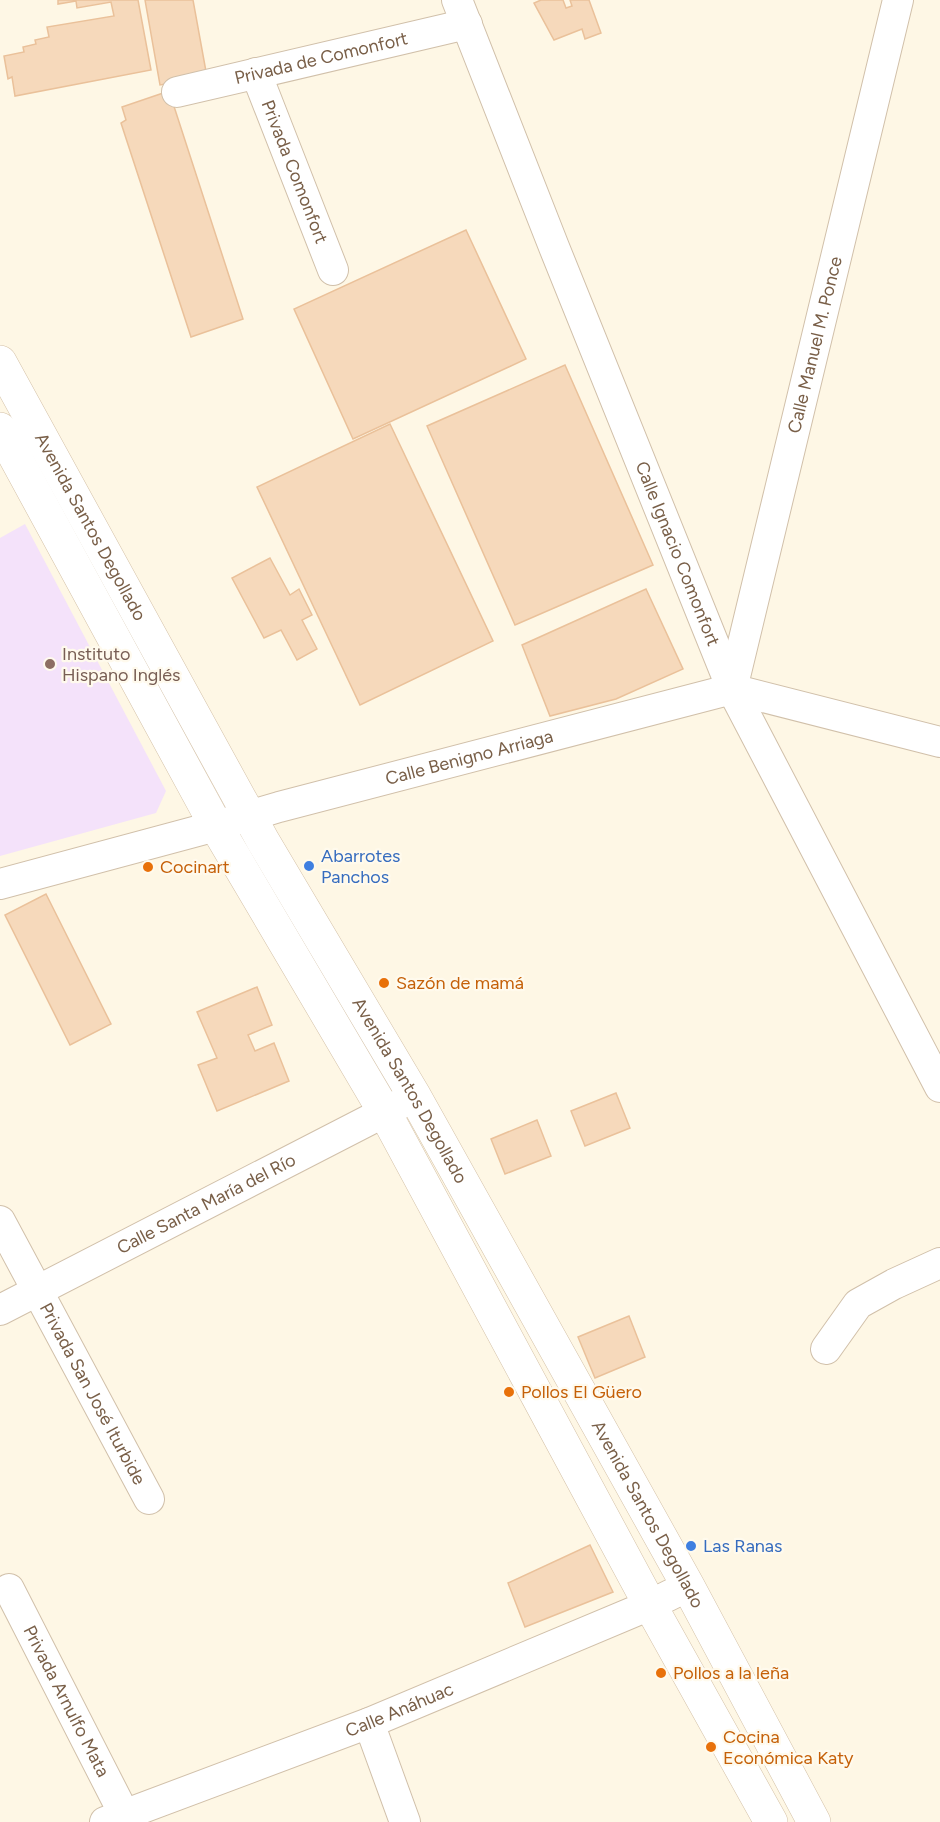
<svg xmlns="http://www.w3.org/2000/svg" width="940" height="1822" font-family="Figtree,sans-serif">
	<rect width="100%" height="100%" fill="#fef7e5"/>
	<polygon fill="#f4e2fa" points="25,524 166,791 156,813 0,856 0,538"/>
	<g fill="#f6d9bb" stroke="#eac19a" stroke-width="1.5">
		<polygon points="58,0 138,0 151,70 15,96 12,77 8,79 4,56 24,52 23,47 36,44 35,40 49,37 47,27 114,16 111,2 77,8 76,1 58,4"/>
		<polygon points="145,0 193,0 207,77 160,85"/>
		<polygon points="541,0 563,0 566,8 572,6 570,0 589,0 601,33 585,39 582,29 554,40 534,3"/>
		<polygon points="169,91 243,319 191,337 121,123 126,120 122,107"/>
		<polygon points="466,230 526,359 353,439 294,309"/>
		<polygon points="565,365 653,565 515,625 427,426"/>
		<polygon points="390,424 493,641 360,705 257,487"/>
		<polygon points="270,558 290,595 299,589 312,615 302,620 317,649 297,660 281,630 264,638 232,578"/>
		<polygon points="646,589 683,669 616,699 550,716 522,645"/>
		<polygon points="46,894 111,1024 70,1045 5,915"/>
		<polygon points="257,987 272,1025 248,1035 255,1051 274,1043 289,1081 217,1111 198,1065 217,1058 197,1012"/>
		<polygon points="616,1093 630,1128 585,1146 571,1111"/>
		<polygon points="537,1120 551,1156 505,1174 491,1139"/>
		<polygon points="629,1316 645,1357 595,1378 578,1337"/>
		<polygon points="590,1545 613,1592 525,1627 508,1583"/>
	</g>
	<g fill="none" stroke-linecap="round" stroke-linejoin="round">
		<g stroke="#d1c0aa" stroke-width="32">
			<g id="minor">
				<path id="s1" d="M457,0L554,247L732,689L940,1087"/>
				<path id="s2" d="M256,73L333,270"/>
				<path id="s3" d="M177,92L467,24"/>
				<path id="s4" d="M732,689L898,0"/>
				<path id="s5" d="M0,884L216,826L279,807L732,689L940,742"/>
				<path id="s6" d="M0,1221L149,1499"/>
				<path id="s7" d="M0,1310L406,1101"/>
				<polyline points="826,1349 858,1304 894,1284 940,1263"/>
				<path id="s8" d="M9,1589L124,1814"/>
				<polyline points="369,1723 405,1822"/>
				<path id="s9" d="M105,1822L369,1723L650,1605L688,1586"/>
			</g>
		</g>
		<g stroke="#d4c1a7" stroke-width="34">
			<g id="secondary">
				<path id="s10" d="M0,362L263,841L415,1097L688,1586L814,1822"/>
				<polyline points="0,429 216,826 384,1111 650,1605 771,1822"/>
			</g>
		</g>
		<use href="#minor" stroke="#fff" stroke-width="30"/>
		<use href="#secondary" stroke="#fff" stroke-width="33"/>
	</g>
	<circle fill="#8d6e63" stroke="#fffaed" stroke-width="2" cx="50" cy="664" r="6"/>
	<g fill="#3f7fe0" stroke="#fffaed" stroke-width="2">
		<circle cx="309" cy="866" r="6"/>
		<circle cx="691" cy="1546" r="6"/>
	</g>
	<g fill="#e8710a" stroke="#fffaed" stroke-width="2">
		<circle cx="148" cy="867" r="6"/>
		<circle cx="384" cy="983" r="6"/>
		<circle cx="509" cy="1392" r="6"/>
		<circle cx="661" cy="1673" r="6"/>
		<circle cx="711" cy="1747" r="6"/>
	</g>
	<g text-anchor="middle" stroke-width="4.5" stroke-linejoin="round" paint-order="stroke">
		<g font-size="18" fill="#795f48" stroke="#fffaed">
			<text dy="6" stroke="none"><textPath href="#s3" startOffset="148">Privada de Comonfort</textPath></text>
			<text dy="6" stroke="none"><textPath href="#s2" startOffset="106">Privada Comonfort</textPath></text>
			<text dy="6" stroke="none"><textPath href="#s4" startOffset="354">Calle Manuel M. Ponce</textPath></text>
			<text dy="6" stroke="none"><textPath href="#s10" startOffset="188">Avenida Santos Degollado</textPath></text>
			<text dy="6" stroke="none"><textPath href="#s1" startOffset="596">Calle Ignacio Comonfort</textPath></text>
			<text dy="6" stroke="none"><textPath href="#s5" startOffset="486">Calle Benigno Arriaga</textPath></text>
			<text dy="6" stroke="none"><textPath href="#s10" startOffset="836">Avenida Santos Degollado</textPath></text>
			<text dy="6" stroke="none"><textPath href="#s7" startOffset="232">Calle Santa María del Río</textPath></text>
			<text dy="6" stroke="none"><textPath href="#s6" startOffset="196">Privada San José Iturbide</textPath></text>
			<text dy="6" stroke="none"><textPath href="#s10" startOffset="1322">Avenida Santos Degollado</textPath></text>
			<text dy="6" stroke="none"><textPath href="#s8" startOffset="126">Privada Arnulfo Mata</textPath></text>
			<text dy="6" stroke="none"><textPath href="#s9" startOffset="315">Calle Anáhuac</textPath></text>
		</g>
		<g font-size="18" fill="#785e54" stroke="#fffaed" text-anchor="start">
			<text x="62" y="660">Instituto<tspan x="62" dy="21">Hispano Inglés</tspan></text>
		</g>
		<g font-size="18" fill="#366cbe" stroke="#fffaed" text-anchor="start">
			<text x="321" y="862">Abarrotes<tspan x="321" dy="21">Panchos</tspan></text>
			<text x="703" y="1552">Las Ranas</text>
		</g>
		<g font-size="18" fill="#c56008" stroke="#fffaed" text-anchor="start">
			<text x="160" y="873">Cocinart</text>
			<text x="396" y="989">Sazón de mamá</text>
			<text x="521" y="1398">Pollos El Güero</text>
			<text x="673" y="1679">Pollos a la leña</text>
			<text x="723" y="1743">Cocina<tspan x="723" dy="21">Económica Katy</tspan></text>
		</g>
	</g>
</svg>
